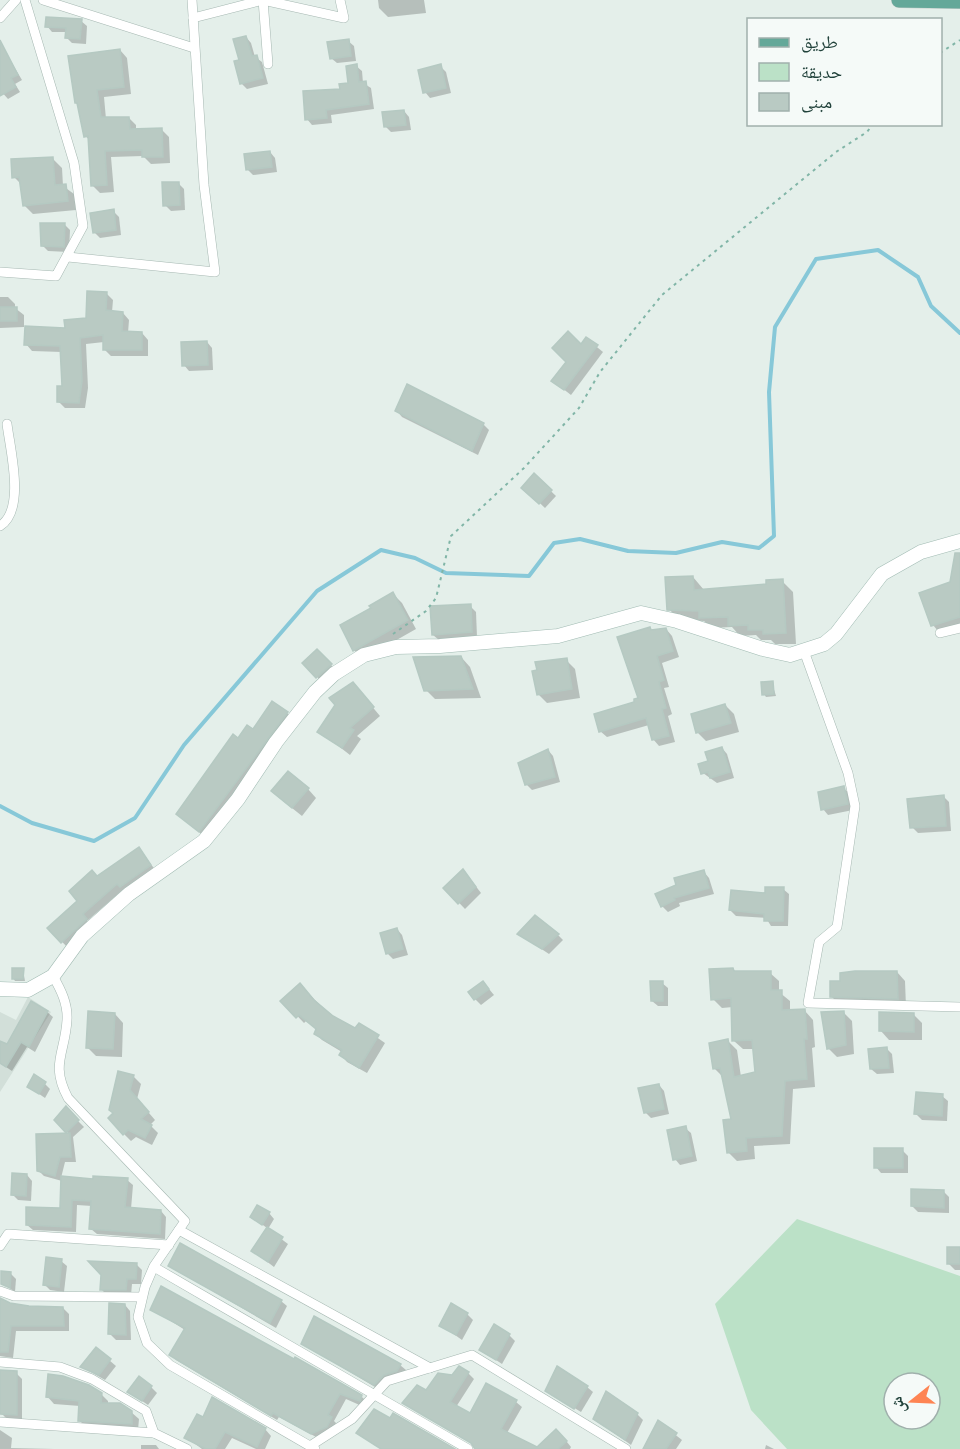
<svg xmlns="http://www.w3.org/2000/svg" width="960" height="1449" font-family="'Archivo Narrow','Noto Naskh Arabic',sans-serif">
	<rect width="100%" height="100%" fill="#e4efea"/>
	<polygon fill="#d2dfd9" points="28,997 51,1012 0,1092 0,1012 16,1020"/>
	<path fill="#bbe1c7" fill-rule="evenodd" d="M797,1219L960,1276V1449H787L751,1410L715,1304ZM894,1383H930V1419H894Z"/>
	<g fill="#0003">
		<polygon points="378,0 424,0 426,13 388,17 379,8"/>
		<polygon points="81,21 87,26 86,44 72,43 67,38 67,32 52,32 47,26"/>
		<polygon points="246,37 251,43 255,57 262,62 268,84 247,89 241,83 240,61"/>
		<polygon points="348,41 354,46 356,61 337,63 331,58"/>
		<polygon points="1,45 22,80 15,84 20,92 8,99 0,90"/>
		<polygon points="120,50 127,58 131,94 104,97 106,119 129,118 136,125 136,131 162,130 169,137 170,163 151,164 143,156 111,157 114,192 100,193 92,185 90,140 85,136 79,106 76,103"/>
		<polygon points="356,66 362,71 363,83 371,88 374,109 331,115 332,123 312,125 307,119 350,84"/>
		<polygon points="440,66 446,72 451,93 430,98 425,92"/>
		<polygon points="404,111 409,117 411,130 391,132 386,127"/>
		<polygon points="270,152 275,158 277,172 253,175 247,169"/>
		<polygon points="53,159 62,168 63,186 74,194 76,210 33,214 24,205 22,185 14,177"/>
		<polygon points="178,183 184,189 185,210 171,211 165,205"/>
		<polygon points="113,211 119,217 121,235 100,238 94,232"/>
		<polygon points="65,225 70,230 69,252 48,251 42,245"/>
		<polygon points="106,293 113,300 112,312 123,313 129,320 128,333 142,333 148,340 148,356 111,356 104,349 104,342 86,344 88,388 85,408 65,408 58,401 63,388 62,352 32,351 26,344 87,319"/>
		<polygon points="0,297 8,297 15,304 15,308 24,315 24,327 0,328"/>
		<polygon points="587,339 603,352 571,395 553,381"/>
		<polygon points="207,342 212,348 213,370 189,371 184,365"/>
		<polygon points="397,411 483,424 489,430 478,455 402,417"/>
		<polygon points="534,475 556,496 545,508 523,487"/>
		<polygon points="960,557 960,624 938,631 933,625"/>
		<polygon points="693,577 704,590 768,585 782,581 793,592 796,644 775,644 771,640 761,640 756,635 740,636 732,627 711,628 704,621 679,620 669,609"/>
		<polygon points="393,594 402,603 416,629 363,659 354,650 373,609"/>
		<polygon points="470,606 476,612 477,637 439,640 433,635"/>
		<polygon points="650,629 652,631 666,629 672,636 679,657 662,663 669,687 664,688 672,714 668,716 675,742 659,746 653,739 649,725 607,737 600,731 640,699"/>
		<polygon points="317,651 337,671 323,683 304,663"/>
		<polygon points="461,657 470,667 481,698 435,699 426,690"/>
		<polygon points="566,660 575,669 580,698 547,703 538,694"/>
		<polygon points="772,683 776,696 766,697 764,694"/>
		<polygon points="360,692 380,716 357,736 361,739 350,755 319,731 337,705"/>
		<polygon points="725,705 734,714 739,732 706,741 697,732"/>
		<polygon points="287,713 295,721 207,839 178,814 239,740"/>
		<polygon points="722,748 727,754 734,778 717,783 703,773"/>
		<polygon points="548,750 553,756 560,782 532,790 527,785 520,764"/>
		<polygon points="843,788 849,793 853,810 828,815 823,809"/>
		<polygon points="308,789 316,798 302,816 282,800"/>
		<polygon points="943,796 949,802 951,831 918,833 912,827"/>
		<polygon points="144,855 156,871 126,891 124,889 87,921 92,925 67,947 49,928 79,901 97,878"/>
		<polygon points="704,872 709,878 714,894 679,903 680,906 668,912 662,906"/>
		<polygon points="468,876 481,893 465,909 445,888"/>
		<polygon points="783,889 789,894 788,926 771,926 766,918 736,916 730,910"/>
		<polygon points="397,929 402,935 408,955 393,959 387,953"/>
		<polygon points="519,934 558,935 563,940 549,954"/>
		<polygon points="733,969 736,972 770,973 779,981 779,992 790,1001 790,1012 805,1011 813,1020 815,1047 812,1048 815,1087 793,1089 790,1144 754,1146 755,1159 737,1161 728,1152 733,1120 723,1077 714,1068 728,1041 737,1050 741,1077 756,1074 754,1049 743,1049 734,1041 733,1007 722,1008 713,999"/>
		<polygon points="23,970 25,981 15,981 13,978"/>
		<polygon points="897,972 905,981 906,1007 840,1005 831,996"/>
		<polygon points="662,983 668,988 668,1006 658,1006 652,1001"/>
		<polygon points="300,985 332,1017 356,1030 359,1025 385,1043 367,1073 347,1062 341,1055 342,1052 322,1040 316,1034 318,1030 307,1020 304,1023 283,1001"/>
		<polygon points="489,989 494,995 481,1005 475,999"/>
		<polygon points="47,1012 53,1017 35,1052 27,1047 12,1071 0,1063 0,1042 7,1046"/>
		<polygon points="843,1012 852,1021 854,1054 837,1057 828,1048"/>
		<polygon points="115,1014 123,1023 122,1057 96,1056 87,1047"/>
		<polygon points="913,1014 922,1023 922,1040 889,1040 881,1031"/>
		<polygon points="887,1049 892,1054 894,1073 877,1074 871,1069"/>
		<polygon points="133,1076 141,1084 137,1099 155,1120 150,1125 158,1133 152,1145 136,1137 131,1141 124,1134 115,1114"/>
		<polygon points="45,1084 50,1089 45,1098 29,1087"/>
		<polygon points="659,1085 664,1091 669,1114 651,1118 645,1112"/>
		<polygon points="942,1096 948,1101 947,1121 922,1120 916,1114"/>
		<polygon points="66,1109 84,1127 73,1137 76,1162 65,1162 61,1178 94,1181 127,1180 133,1185 131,1209 161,1211 166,1217 165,1239 97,1234 91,1229 92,1206 77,1205 76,1232 33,1230 27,1225 61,1210 62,1181 44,1176 38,1170 69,1134 56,1119"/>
		<polygon points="685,1128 691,1133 697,1161 680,1165 675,1159"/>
		<polygon points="902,1150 908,1156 908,1173 881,1173 876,1167"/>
		<polygon points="27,1175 32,1181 31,1201 18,1200 12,1194"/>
		<polygon points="944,1192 949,1197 949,1213 918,1212 912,1206"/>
		<polygon points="269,1213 274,1219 268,1229 288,1244 274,1267 253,1251 267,1228 252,1217"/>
		<polygon points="960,1249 960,1270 955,1270 949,1264"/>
		<polygon points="61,1261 67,1266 64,1292 50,1290 44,1284"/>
		<polygon points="137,1265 142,1270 141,1284 132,1284 131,1295 107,1295 101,1289 102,1275"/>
		<polygon points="170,1266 281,1301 287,1306 276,1328"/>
		<polygon points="10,1273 16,1279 15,1292 2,1283"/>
		<polygon points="0,1300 9,1305 29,1308 63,1308 69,1314 69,1331 16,1331 13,1358 0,1356"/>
		<polygon points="125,1305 130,1311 131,1340 116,1340 110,1334"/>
		<polygon points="152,1309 361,1396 367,1402 364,1407 346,1399 334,1421 336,1423 332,1432 318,1438 279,1417 277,1420 176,1360 171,1354 185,1330"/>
		<polygon points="467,1314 473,1320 462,1340 441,1325"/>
		<polygon points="509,1335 515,1341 502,1364 481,1350"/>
		<polygon points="303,1344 400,1365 406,1370 380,1390"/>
		<polygon points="96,1349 116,1366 105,1380 82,1367"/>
		<polygon points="16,1373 22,1379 22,1420 7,1419 1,1413"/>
		<polygon points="468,1373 474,1379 456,1407 471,1415 516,1402 522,1407 507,1433 537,1449 484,1449 404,1403 453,1376"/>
		<polygon points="151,1387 157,1393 148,1405 129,1392"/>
		<polygon points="587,1387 593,1392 581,1412 547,1391"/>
		<polygon points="101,1394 108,1401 108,1405 131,1412 139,1419 138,1430 86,1427 79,1420 80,1406 54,1404 47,1396"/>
		<polygon points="637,1414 643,1420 631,1445 595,1419"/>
		<polygon points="203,1419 265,1429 271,1436 265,1449 256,1449 232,1438 225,1449 202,1449 186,1437"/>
		<polygon points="659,1422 682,1440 676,1449 648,1449"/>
		<polygon points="0,1430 12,1438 11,1448 55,1449 0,1449"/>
		<polygon points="562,1436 571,1447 570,1449 538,1449"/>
		<polygon points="141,1445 156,1445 159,1449 168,1449 141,1449"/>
		<polygon points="766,1445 774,1449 775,1449 765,1449"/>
	</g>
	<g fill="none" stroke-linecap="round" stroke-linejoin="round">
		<polyline stroke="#87c8d8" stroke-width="4" points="0,806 32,823 94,841 135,818 184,745 317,591 381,550 415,558 446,573 529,576 554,543 580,539 628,551 676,553 722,542 759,548 774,536 769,392 775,327 816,259 878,250 918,277 931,306 960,333"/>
	</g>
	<g fill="#b9cac3" stroke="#b5c9c2" stroke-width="1.5">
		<polygon points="46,17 82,19 80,39 65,38 66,28 45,27"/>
		<polygon points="246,36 252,56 257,55 263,78 240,84 234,61 239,60 233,39"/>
		<polygon points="349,39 351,56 330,59 327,42"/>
		<polygon points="0,40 18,75 11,78 16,87 0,96"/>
		<polygon points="120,49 124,87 97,90 101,117 129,117 130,129 162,128 163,157 142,157 142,150 105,151 107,185 91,186 88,136 84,137 77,103 75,103 68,56"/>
		<polygon points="357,64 359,82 366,81 369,104 326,110 327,118 305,120 303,91 340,89 339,84 348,83 346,66"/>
		<polygon points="441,64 446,88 423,93 418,70"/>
		<polygon points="404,110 406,125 384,127 382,112"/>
		<polygon points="270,151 272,167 246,170 244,154"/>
		<polygon points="53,157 55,185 66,184 68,201 23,206 19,177 12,178 11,159"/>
		<polygon points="162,182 179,182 180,205 163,206"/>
		<polygon points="114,209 116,230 93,233 90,213"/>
		<polygon points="40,223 65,223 64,247 41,246"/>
		<polygon points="87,291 107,292 106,310 123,312 122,331 142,332 142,350 103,350 103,335 80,338 82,381 79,403 57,402 57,386 62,386 60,346 24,345 25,326 65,328 64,320 86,318"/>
		<rect x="0" y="307" width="17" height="14"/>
		<polygon points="568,331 581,344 586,337 598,345 564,390 551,381 566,362 552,348"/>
		<polygon points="207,341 208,365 182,366 181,342"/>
		<polygon points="407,384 484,423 472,451 395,411"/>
		<polygon points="534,473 552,490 539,504 521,488"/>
		<polygon points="955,553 960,553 960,617 931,626 919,593 950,582"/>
		<polygon points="693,576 694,590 766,584 766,580 783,579 786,633 763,634 763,630 748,630 748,625 728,626 728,617 699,618 699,611 667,610 665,577"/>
		<polygon points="393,592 408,620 353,651 340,625 371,608 369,606"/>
		<polygon points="471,604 472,632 432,635 430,606"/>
		<polygon points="650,627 651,630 666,628 673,651 657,656 664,680 659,682 666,708 662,709 669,736 652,740 646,718 599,732 594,714 634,702 634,699 638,698 617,637"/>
		<polygon points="317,649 332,664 316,678 302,663"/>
		<polygon points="461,656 473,689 424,691 413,657"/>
		<polygon points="567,658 572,689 537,695 532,671 537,670 535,662"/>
		<polygon points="773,681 774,694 762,695 761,682"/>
		<polygon points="353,682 374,707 350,728 354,730 342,748 317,732 335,705 329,698"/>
		<polygon points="272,701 288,712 199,832 176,814 233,734 238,738 247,725 253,729"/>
		<polygon points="725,704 731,723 696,733 691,714"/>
		<polygon points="722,747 730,772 710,778 708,772 701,774 698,764 708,761 705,752"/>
		<polygon points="548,749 555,777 525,785 518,763"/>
		<polygon points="288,771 309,788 292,808 271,791"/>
		<polygon points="844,786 848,804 821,810 818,792"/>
		<polygon points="944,795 946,826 910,828 907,799"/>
		<polygon points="139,847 151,865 120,887 117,884 83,914 87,919 61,943 47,928 77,901 69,891 92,870 97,876"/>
		<polygon points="463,869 476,887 458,904 443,888"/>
		<polygon points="704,870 709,888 674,898 675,900 661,907 655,894 676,885 674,878"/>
		<polygon points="765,887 784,887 783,921 764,921 764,914 729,910 731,890 765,893"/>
		<polygon points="535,915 559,934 542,949 517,934"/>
		<polygon points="397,928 403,949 386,954 380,933"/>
		<polygon points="12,968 24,968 23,979 12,979"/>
		<polygon points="733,968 734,971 771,971 771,990 782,990 782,1010 805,1009 807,1039 804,1039 807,1079 785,1081 782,1136 746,1138 747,1151 727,1153 723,1120 731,1119 720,1068 713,1069 709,1043 728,1039 734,1077 755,1072 752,1040 732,1041 731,998 711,1000 709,969"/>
		<polygon points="855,971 897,971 898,999 830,997 830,981 840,981 840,973"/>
		<polygon points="483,981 489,989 474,1000 468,992"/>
		<polygon points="650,981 663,981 663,1001 651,1001"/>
		<polygon points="300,983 314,1000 333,1016 355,1028 359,1023 379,1035 359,1068 339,1055 342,1050 314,1034 316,1029 299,1015 296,1018 280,1001"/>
		<polygon points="31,1001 48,1011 29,1047 21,1042 6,1067 0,1063 0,1041 7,1044"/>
		<polygon points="88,1011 115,1013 113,1049 86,1048"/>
		<polygon points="844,1011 846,1045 827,1049 821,1012"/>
		<polygon points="879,1012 914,1013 914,1032 879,1031"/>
		<polygon points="887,1047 889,1068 870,1069 868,1049"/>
		<polygon points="118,1071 134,1075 130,1090 149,1112 141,1119 152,1125 145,1138 128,1130 123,1135 108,1118 113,1113 109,1110"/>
		<polygon points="34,1074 46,1082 39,1094 27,1087"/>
		<polygon points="659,1084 664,1109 644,1113 638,1088"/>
		<polygon points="916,1092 943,1094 942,1116 914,1114"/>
		<polygon points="66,1106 79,1120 66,1133 54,1120"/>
		<polygon points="686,1126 692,1156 673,1160 667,1130"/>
		<polygon points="70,1133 71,1157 60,1157 55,1176 37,1171 36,1134"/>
		<rect x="874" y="1148" width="29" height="20"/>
		<polygon points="12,1173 27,1174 26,1196 11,1195"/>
		<polygon points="61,1176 93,1179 93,1176 128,1178 125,1207 161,1210 160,1234 89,1229 91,1201 72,1200 71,1227 26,1225 26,1207 60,1208"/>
		<polygon points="911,1189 944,1190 944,1208 911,1206"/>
		<polygon points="257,1205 270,1212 262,1225 250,1217"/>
		<polygon points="267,1227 283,1237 268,1262 251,1251"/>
		<polygon points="180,1243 282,1300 270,1323 168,1266"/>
		<rect x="947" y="1247" width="13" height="17"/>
		<polygon points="46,1257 62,1259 59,1287 43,1285"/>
		<polygon points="88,1261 137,1263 136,1279 127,1279 126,1290 100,1290 101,1275"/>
		<polygon points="1,1271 11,1272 10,1288 1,1284"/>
		<polygon points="161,1286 294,1359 295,1357 362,1395 360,1401 340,1394 328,1415 332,1417 327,1427 311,1434 273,1413 271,1416 169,1355 185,1328 150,1310"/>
		<polygon points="0,1298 10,1303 29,1306 63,1307 64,1326 11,1326 8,1352 0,1352"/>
		<polygon points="109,1303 125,1304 126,1335 108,1334"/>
		<polygon points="451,1303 468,1313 456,1335 439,1326"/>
		<polygon points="314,1316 401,1364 397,1371 384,1375 374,1385 301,1344"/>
		<polygon points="494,1324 510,1334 496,1360 479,1350"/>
		<polygon points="96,1347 111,1359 99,1375 80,1367"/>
		<polygon points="459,1366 469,1372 450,1402 470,1413 486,1383 517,1400 501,1429 537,1447 556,1429 567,1441 558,1449 475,1449 471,1443 402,1403 417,1385 426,1390 438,1373 452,1375"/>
		<polygon points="557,1366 588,1386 574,1409 545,1391"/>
		<polygon points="0,1370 17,1371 17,1415 0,1414"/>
		<polygon points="48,1374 63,1376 89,1385 102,1393 101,1403 120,1403 132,1411 132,1424 78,1421 79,1401 46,1397"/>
		<polygon points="139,1376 152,1386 142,1401 127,1392"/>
		<polygon points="606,1391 638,1413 625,1440 593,1419"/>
		<polygon points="212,1397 266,1428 257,1447 225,1432 215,1449 206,1449 184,1438 197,1414 203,1417"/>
		<polygon points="374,1409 390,1418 393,1413 455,1449 381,1449 356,1433"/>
		<polygon points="658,1420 677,1433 666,1449 643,1449"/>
	</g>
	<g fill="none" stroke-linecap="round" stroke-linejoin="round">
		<g stroke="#a6b8b2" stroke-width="10">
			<g id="street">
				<polyline points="43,0 194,48"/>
				<polyline points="263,0 344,18 340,0"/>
				<polyline points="263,0 268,64"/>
				<polyline points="0,18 16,0"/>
				<polyline points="193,18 263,0"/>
				<polyline points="68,257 215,272 204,185 192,0"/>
				<polyline points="0,272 56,276 83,226 74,163 25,0"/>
				<path d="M0,526C26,510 10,449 7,424"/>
				<polyline points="940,633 960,628"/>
				<polyline points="804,651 848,773 855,806 837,927 819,942 808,1003 960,1007"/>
				<path d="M53,976C61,990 68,1004 67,1020C65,1054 50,1064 68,1098L185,1221L154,1266L145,1287L138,1317L147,1343L170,1365L315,1449"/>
				<polyline points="179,1230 430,1368"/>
				<polyline points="0,1246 8,1234 169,1245"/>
				<polyline points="154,1267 468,1449"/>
				<polyline points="0,1291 14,1296 142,1297"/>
				<polyline points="0,1362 60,1367 92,1379 146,1411 154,1433 187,1449"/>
				<polyline points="0,1422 154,1433"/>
				<polyline points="310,1446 352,1419 387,1381 472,1355 626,1449"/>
			</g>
		</g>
		<g stroke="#a1bbb3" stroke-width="15">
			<polyline id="secondary" points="0,989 28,990 53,976 82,936 129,894 204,841 238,799 276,742 315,692 334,674 364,655 396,647 440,646 558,636 641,613 677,621 763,649 790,655 824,644 836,634 882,574 921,552 960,541"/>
		</g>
		<g stroke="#c1cac8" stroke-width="16">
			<polyline id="primary" points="899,0 960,1"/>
		</g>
		<g stroke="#81b5a7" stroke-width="2" stroke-dasharray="3 4.5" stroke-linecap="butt">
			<polyline points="940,53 960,40"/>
			<polyline points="393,634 426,611 436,598 451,536 524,468 579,408 600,372 662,295 836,152 867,132 873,124"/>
		</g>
		<use href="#street" stroke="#fff" stroke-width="9"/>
		<use href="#secondary" stroke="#fff" stroke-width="14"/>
		<use href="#primary" stroke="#64a899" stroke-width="15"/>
	</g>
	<rect x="747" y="18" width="195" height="108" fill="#f5faf8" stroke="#a0b0ac" stroke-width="1.5"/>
	<rect x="759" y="38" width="30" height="9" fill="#64a899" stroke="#a0b0ac" stroke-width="1.5"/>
	<text x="801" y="48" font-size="18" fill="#21423b">طريق</text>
	<rect x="759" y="63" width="30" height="18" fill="#bbe1c7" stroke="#a0b0ac" stroke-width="1.5"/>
	<text x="801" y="78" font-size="18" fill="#21423b">حديقة</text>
	<rect x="759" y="93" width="30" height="18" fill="#b9cac3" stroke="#a0b0ac" stroke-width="1.5"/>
	<text x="801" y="108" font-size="18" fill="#21423b">مبنى</text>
	<g transform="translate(912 1401) rotate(252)"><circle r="28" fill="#f5faf8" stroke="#a0b0ac" stroke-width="1.5"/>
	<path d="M0-4.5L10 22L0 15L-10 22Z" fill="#fe8453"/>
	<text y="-9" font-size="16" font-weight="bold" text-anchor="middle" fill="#21423b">ش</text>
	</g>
</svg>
